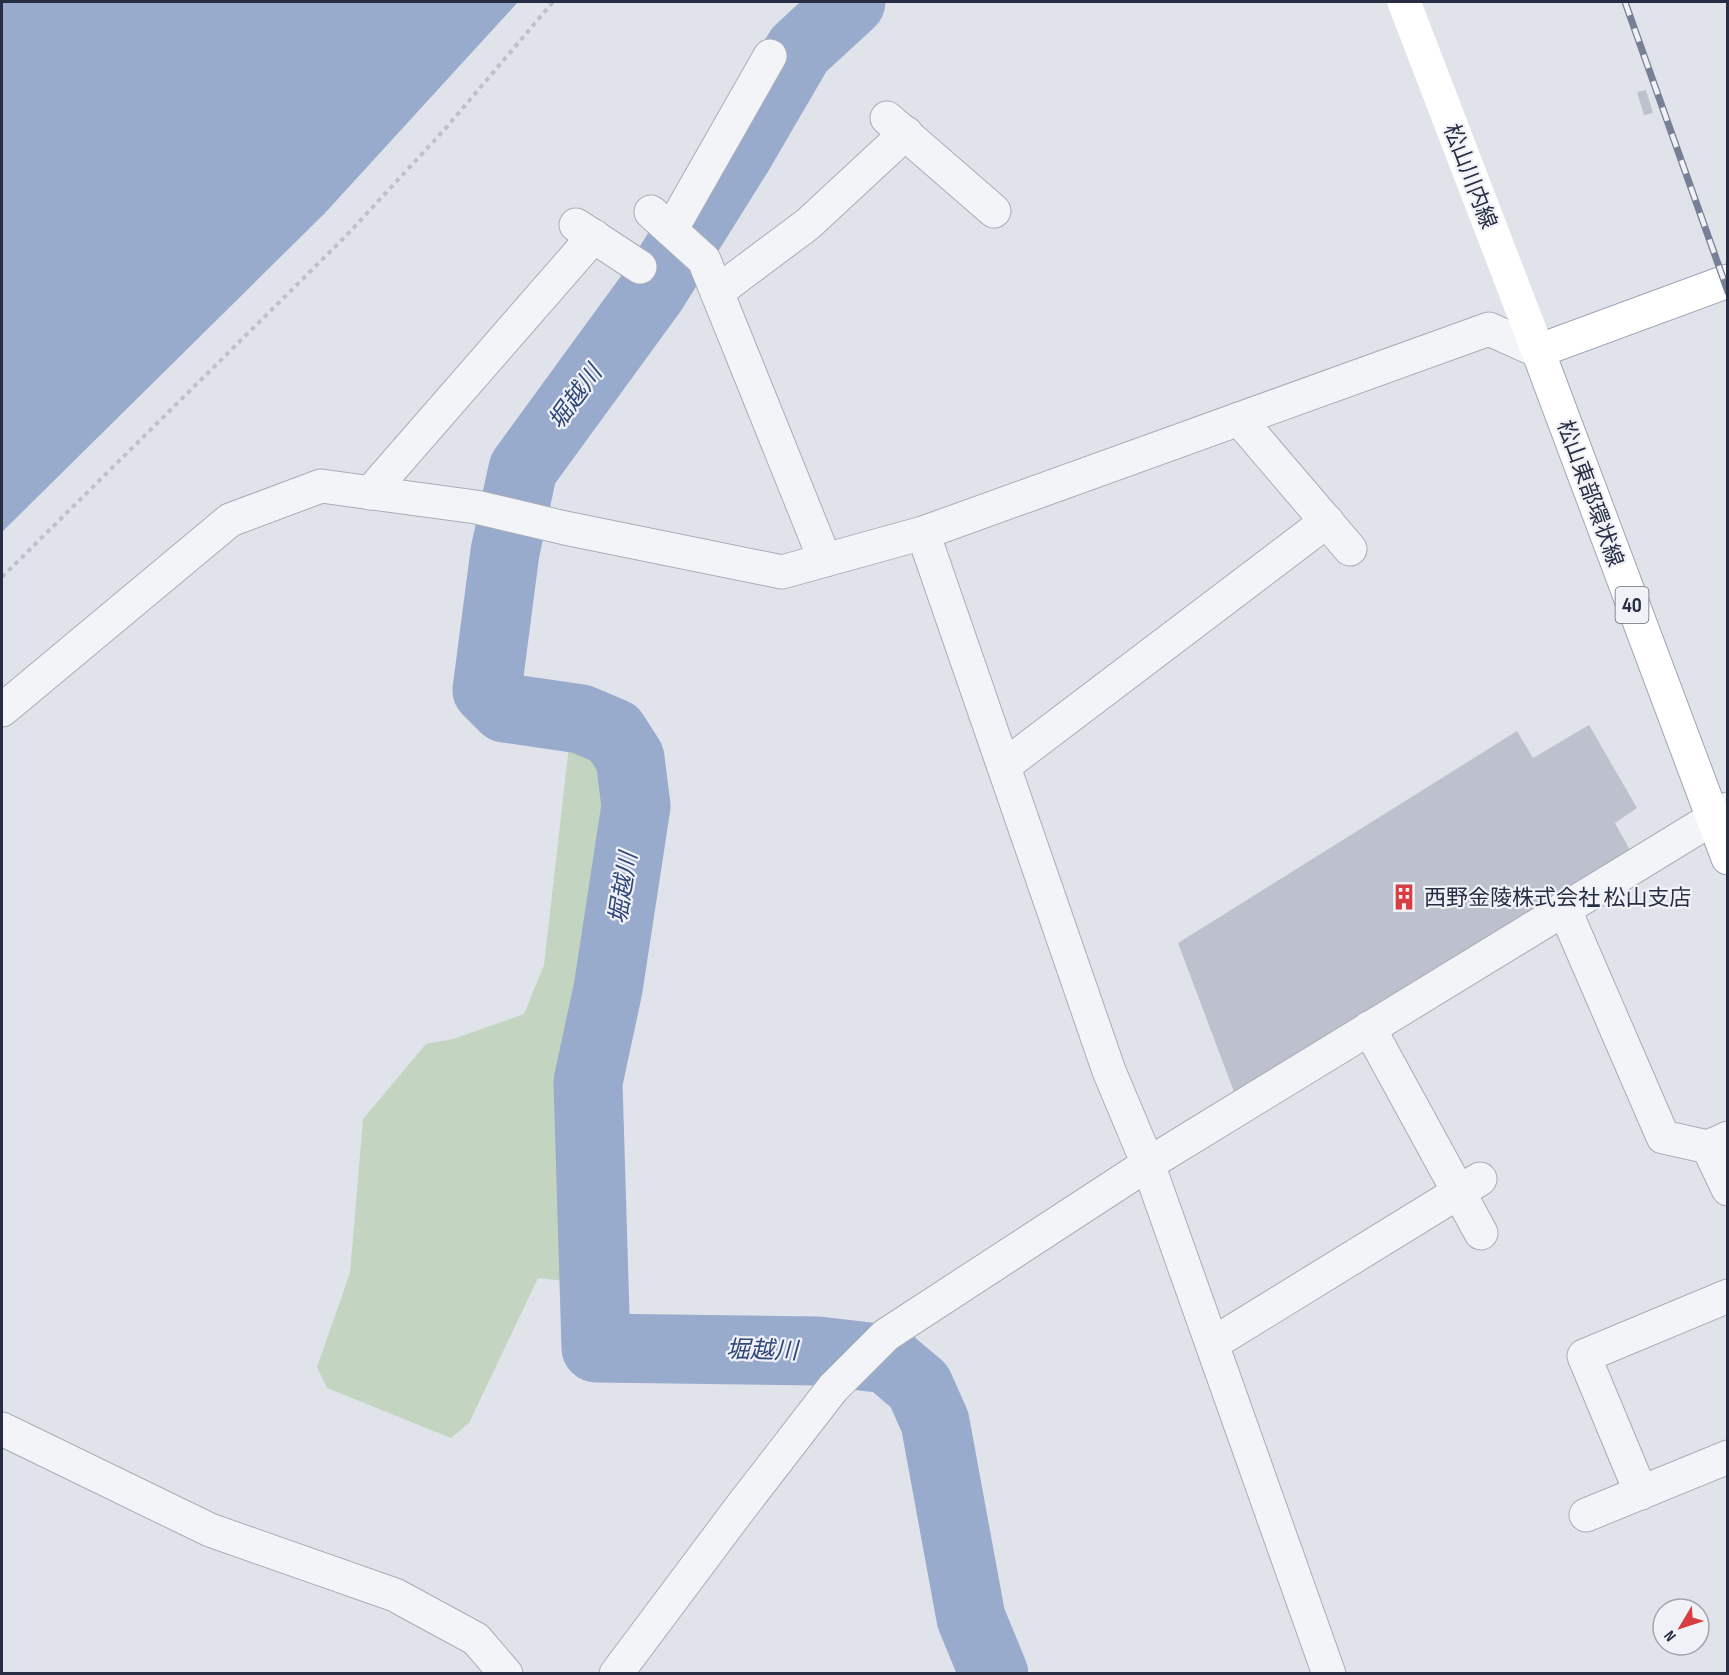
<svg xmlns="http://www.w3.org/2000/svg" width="1729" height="1675" font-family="'Sofia Sans Condensed','Noto Sans JP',sans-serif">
	<rect width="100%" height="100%" fill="#e0e3ea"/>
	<polygon fill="#c3d5c1" points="588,740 616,764 623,806 578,1082 574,1282 538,1278 469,1423 451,1438 327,1388 317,1367 350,1273 363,1119 426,1044 453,1039 524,1014 544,965 569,746"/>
	<polygon fill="#99abcc" points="2,2 518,2 325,213 2,532"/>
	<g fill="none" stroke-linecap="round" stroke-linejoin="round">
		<polyline stroke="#99abcc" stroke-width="69" points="851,2 799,50 739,153 652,292 523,469 505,552 487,690 505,708 581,719 614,733 630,758 636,806 608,989 588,1082 596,1348 818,1351 887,1359 919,1386 935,1422 971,1618 994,1674"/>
	</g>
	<g fill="#bdc1cd">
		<polygon points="1646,90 1653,113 1644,115 1637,92"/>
		<polygon points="1589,725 1637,808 1615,823 1631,852 1236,1097 1178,943 1517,731 1533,758"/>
	</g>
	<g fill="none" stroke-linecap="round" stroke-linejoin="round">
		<g stroke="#a8adb8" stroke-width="35">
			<g id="minor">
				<polyline points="887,118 994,211"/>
				<polyline points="651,212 704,260 825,560"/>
				<polyline points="576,225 640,267"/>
				<polyline points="671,230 770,56"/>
				<polyline points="717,292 808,224 906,133"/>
				<polyline points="1239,419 1350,549"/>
				<polyline points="370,493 594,236"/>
				<polyline points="923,533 1109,1071 1148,1164 1329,1674"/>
				<polyline points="2,710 230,520 321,486 476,507 565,528 782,572 923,533 1489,329 1538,351"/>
				<polyline points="1004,766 1327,521"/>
				<polyline points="1564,908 1663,1137 1708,1147"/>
				<polyline points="1369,1028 1481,1233"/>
				<polyline points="1728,1138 1708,1147 1728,1189"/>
				<polyline points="1212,1344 1480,1179"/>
				<polyline points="2,1429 210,1530 395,1595 476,1639 506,1674"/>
				<polyline points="1641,1493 1584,1356 1728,1296"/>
				<polyline points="1586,1515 1728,1457"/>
				<polyline points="616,1674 741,1507 833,1388 886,1335 1148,1164 1728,809"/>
			</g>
		</g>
		<g stroke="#9fa5b7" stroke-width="35">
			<polyline id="primary" points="1728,281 1538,351 1728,858"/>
		</g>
		<polyline stroke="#bec1c9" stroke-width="4" stroke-dasharray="4.5 4.5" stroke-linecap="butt" points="2,577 345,237 445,129 553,2"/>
		<use href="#minor" stroke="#f3f4f8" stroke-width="33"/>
		<polyline stroke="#fff" stroke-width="33" points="1404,2 1538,351"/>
		<use href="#primary" stroke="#fff" stroke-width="33"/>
		<g stroke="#788095" stroke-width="7">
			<polyline id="rail" points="1625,2 1728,292"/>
		</g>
		<use href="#rail" stroke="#f0f2f7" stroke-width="4.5" stroke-dasharray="14" stroke-linecap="butt"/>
	</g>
	<defs>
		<g id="building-bare" transform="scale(2.07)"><path d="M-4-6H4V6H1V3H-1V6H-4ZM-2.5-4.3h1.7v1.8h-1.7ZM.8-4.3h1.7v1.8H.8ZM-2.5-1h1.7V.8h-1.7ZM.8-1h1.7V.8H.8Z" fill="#d73d41" stroke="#f0f2f7" stroke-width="2.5" paint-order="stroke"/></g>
	</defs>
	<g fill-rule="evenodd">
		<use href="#building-bare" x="1404" y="897"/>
	</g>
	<g text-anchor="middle" stroke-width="4.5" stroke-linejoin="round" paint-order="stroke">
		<rect fill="#f0f2f7" stroke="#636979" stroke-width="1.5" x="1615.5" y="587" width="33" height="36" rx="4.5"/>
		<g font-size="21" font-weight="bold" fill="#272e43">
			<text x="1632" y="612">40</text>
		</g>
		<g font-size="22" fill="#272e43" stroke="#f0f2f7">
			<text transform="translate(1471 176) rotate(69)" y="8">松山川内線</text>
			<text transform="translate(1591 493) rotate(70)" y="8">松山東部環状線</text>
		</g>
		<g font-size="22" fill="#272e43" stroke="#f0f2f7" text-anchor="start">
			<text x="1424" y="905">西野金陵株式会社 松山支店</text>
		</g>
		<g font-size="24" font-style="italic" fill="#2f477a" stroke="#f0f2f7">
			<text transform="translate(575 397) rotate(-54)" y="8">堀越川</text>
			<text transform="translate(623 888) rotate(-81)" y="8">堀越川</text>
			<text transform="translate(762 1350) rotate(1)" y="8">堀越川</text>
		</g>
	</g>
	<rect width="1729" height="1675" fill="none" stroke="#272e43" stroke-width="6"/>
	<g transform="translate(1681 1627) rotate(231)"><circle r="28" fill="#f0f2f7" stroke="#a0a4af" stroke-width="1.5"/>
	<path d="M0-4.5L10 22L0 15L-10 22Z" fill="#d73d41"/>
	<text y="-9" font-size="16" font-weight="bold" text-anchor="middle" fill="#272e43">N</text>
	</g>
</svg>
